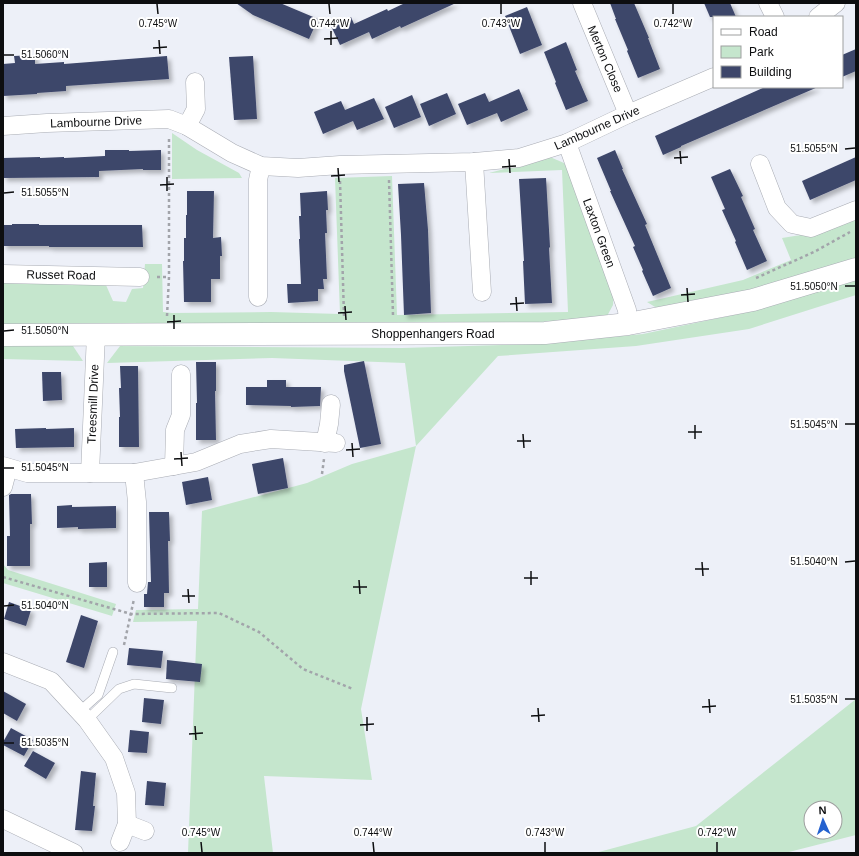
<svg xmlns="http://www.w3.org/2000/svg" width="859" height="856" font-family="Helvetica,sans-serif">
	<defs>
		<filter id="shadow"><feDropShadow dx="3.5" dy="3.5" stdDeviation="2" flood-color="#0004"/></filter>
	</defs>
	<rect width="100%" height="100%" fill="#edf0f8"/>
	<g fill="#c5e6cd" fill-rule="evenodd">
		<polygon points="172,133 197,150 239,173 242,178 172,179"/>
		<polygon points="550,157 564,163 573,178 614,288 613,305 606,318 568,321 394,327 3,324 3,283 106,285 113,301 126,302 132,289 143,288 145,264 162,264 163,312 172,313 271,312 340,314 335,178 392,176 397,315 568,312 562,170 489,173"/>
		<polygon points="856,215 856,260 751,292 660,310 647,302 743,280 791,260 782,238 807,234"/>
		<polygon points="856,280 856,295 749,329 636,346 498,356 416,446 361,709 372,780 264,776 273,853 188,853 197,621 133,622 136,610 198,609 202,511 307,483 352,464 416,446 405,363 272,358 107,363 120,346 402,348 535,344 643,334 757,310"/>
		<polygon points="3,345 73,346 83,361 3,359"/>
		<polygon points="3,564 8,570 116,604 112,616 3,583"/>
		<path d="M856,699V835L785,853H595L696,826ZM811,808H835V832H811Z"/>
	</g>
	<g fill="#3d466a" filter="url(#shadow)">
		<polygon points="236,3 280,3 318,19 309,39 253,15"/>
		<polygon points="405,3 456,3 401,28 400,26 372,39 369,32 340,45 331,26 351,17 354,24 387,9 388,11"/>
		<polygon points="610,3 634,3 649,38 648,38 660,69 638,78 627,51 628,50 615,19 616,19"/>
		<polygon points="704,3 730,3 736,17 710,17"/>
		<polygon points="527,7 542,45 520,54 505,16"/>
		<polygon points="566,42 577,70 575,71 588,101 566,110 555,83 556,82 544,52"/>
		<polygon points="856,49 856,71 842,77 842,55"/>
		<polygon points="35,55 35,64 64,62 64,64 167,56 169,79 66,86 66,91 37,93 37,94 3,96 3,64 15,63 14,56"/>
		<polygon points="253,56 257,119 234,120 229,57"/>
		<polygon points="765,87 818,87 681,146 681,147 663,155 655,136"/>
		<polygon points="519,89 528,110 501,122 497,113 467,125 458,104 485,93 489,102"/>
		<polygon points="447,93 456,114 429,126 420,104"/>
		<polygon points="412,95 421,117 394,128 385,107"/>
		<polygon points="374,98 384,119 357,130 353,121 323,134 314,112 341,101 345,110"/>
		<polygon points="105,150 129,150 129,151 161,150 161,170 143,170 143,169 99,171 99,177 3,178 3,158 40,157 40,158 64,157 64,158 105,156"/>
		<polygon points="615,150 623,169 622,169 647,224 645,225 671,288 653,296 642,271 643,270 633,247 635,246 610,191 611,191 597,158"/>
		<polygon points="856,157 856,180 810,200 802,181"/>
		<polygon points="730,169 743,196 741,197 755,229 753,230 767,261 747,270 735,242 736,241 722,210 725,209 711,177"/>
		<polygon points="546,178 550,247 549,248 552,303 525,304 523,261 524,261 519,179"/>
		<polygon points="424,183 428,230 431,313 404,315 401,235 398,184"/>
		<polygon points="187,191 214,191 213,238 221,237 222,256 220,256 220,279 211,279 211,302 184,302 183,261 184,261 184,238 186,238 186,215 187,215"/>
		<polygon points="327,191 328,210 326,210 327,233 325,233 327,279 323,279 324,289 318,289 318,301 288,303 287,284 301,284 299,239 300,239 299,216 301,216 300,193"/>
		<polygon points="12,224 39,224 39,225 142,225 143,247 49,247 49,246 3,246 3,225 12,225"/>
		<polygon points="364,361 381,444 360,448 344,371 344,365"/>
		<polygon points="196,362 216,362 216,391 215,391 216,440 196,440 196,403 197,403"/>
		<polygon points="120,366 138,366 139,447 119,447 119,417 120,417 119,388 121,388"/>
		<polygon points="42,372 61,372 62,400 43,401"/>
		<polygon points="267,380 286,380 286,387 321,387 320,406 291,407 291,406 246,405 246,387 267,387"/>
		<polygon points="46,428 46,429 74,428 74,447 16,448 15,429"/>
		<polygon points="283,458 288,488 258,494 252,464"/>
		<polygon points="208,477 212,500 186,505 182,482"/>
		<polygon points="11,494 31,494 32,524 30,524 30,566 7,566 7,536 10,536 9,495"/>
		<polygon points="72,505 72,507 116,506 116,528 78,529 78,527 57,528 57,506"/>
		<polygon points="149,512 169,512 170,541 168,541 169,593 164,593 164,607 144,607 144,594 147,594 148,582 151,582"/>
		<polygon points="107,562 107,587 89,587 89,563"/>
		<polygon points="9,602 31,610 26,626 4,619"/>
		<polygon points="81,615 98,621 84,668 66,662"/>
		<polygon points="129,648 163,651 161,668 127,665"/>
		<polygon points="167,660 202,664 200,682 166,679"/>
		<polygon points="3,691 26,704 17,721 3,713"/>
		<polygon points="144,698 164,700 161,724 142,722"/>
		<polygon points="11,728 33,740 24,756 3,745 3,742"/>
		<polygon points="130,730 149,732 147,753 128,752"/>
		<polygon points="33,751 55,763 46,779 24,766"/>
		<polygon points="81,771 96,773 93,806 95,806 92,831 75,830"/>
		<polygon points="147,781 166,783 164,806 145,805"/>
	</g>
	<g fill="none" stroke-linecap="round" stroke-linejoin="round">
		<g stroke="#a9acb4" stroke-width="10">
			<g id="service">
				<polyline points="79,712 98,695 113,652"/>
				<polyline points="87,720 119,689 134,684 172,688"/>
			</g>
		</g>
		<g stroke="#a9acb4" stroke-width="19">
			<g id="minor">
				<polyline points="582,3 628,114"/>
				<polyline points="768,3 775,17"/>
				<polyline points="818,17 836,3"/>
				<polyline points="3,126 47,123 169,119 187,126 232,153 261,166 298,168 340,165 474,162 519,158 567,143 628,114 714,77"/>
				<polyline points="187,126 196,109 195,82"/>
				<polyline points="567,143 627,310 628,324"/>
				<polyline points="474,162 482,292"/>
				<polyline points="760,164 777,208 792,224 811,228 856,210"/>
				<polyline points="3,274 140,277"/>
				<polyline points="258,297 258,180 261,166"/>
				<polyline points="325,443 329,424 331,404"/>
				<polyline points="3,466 27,473 134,473 196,462 240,444 271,439 336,443"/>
				<polyline points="174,466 175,430 181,415 181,374"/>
				<polyline points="90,473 96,334"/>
				<polyline points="134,473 137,502 137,583"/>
				<polyline points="3,487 8,468"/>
				<polyline points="3,662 51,681 87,720 114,758 126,793 127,824 120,842"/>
				<polyline points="3,819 74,853"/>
				<polyline points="127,824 145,831"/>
			</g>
		</g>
		<g stroke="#a9acb4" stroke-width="23">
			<polyline id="tertiary" points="3,335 545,333 628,324 753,300 856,269"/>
		</g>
		<g stroke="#a2a4aa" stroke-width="2.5" stroke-dasharray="3 3" stroke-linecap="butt">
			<polyline points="389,180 393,315"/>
			<polyline points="340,181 344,316"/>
			<polyline points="157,277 169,277"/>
			<polyline points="756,278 814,252 850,232"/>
			<polyline points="167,316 169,277 169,137"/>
			<polyline points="322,474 324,459"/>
			<polyline points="3,577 131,614 219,613 259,632 303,669 353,689"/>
			<polyline points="124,645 134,599"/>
		</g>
		<use href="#service" stroke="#fff" stroke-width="9"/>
		<use href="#minor" stroke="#fff" stroke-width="18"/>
		<use href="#tertiary" stroke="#fff" stroke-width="22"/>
	</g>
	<path fill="none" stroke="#0d0e10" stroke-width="1.5" d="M157,4L158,14M329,4L330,14M501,4V14M673,4V14M331,31V45M324,39L338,38M159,40L160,54M153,48L167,47M4,55H14M845,149L855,148M680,151L681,164M674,158L688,157M509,159L510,173M502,167L516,166M338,168L339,182M331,176L345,175M167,177V191M160,185L174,184M4,193L14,192M845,286H855M687,288L688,302M681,295L695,294M516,297L517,311M510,304L524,303M345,306L346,320M338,313L352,312M174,315V329M167,322L181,321M4,331L14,330M845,424H855M695,425V439M688,432H702M523,434L524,448M517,441H531M352,443L353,457M346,450L360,449M181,452L182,466M174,459L188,458M4,468H14M702,562L703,576M845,562L855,561M695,569H709M531,571V585M524,578H538M359,580L360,594M353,587H367M188,589L189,603M182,596H195M4,606L14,605M709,699L710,713M845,699H855M702,707L716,706M538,708L539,722M531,716L545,715M367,717V731M360,725L374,724M195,726L196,740M189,734L203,733M4,743H14M201,842L202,852M373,842L374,852M545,842V852M717,842V852"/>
	<g text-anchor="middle" stroke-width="4" stroke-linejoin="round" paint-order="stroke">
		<g font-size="12" fill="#0d0e10" stroke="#fff">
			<text transform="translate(605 59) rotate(67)" y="4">Merton Close</text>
			<text transform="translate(96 122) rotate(-2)" y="4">Lambourne Drive</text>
			<text transform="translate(597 128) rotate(-24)" y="4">Lambourne Drive</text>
			<text transform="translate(599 233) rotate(70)" y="4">Laxton Green</text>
			<text transform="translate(61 275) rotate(1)" y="4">Russet Road</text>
			<text x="433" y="338">Shoppenhangers Road</text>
			<text transform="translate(93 404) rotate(-88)" y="4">Treesmill Drive</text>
		</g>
	</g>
	<g font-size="10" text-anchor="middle" fill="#0d0e10" stroke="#fff" stroke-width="4" stroke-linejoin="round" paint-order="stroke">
		<text x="158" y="27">0.745°W</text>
		<text x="330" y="27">0.744°W</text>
		<text x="501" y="27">0.743°W</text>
		<text x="673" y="27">0.742°W</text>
		<text x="45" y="58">51.5060°N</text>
		<text x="814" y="152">51.5055°N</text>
		<text x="45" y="196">51.5055°N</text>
		<text x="814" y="290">51.5050°N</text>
		<text x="45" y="334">51.5050°N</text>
		<text x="814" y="428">51.5045°N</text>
		<text x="45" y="471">51.5045°N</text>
		<text x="814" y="565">51.5040°N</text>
		<text x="45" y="609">51.5040°N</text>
		<text x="814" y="703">51.5035°N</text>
		<text x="45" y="746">51.5035°N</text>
		<text x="201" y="836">0.745°W</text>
		<text x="373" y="836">0.744°W</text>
		<text x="545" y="836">0.743°W</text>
		<text x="717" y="836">0.742°W</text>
	</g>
	<rect width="859" height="856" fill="none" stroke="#0d0e10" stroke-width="8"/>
	<rect x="713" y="16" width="130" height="72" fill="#ffffff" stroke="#9e9f9f"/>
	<rect x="721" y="29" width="20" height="6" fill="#ffffff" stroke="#9e9f9f"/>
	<text x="749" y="36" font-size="12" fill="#0d0e10">Road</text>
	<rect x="721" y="46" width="20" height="12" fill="#c5e6cd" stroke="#9e9f9f"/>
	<text x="749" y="56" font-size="12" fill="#0d0e10">Park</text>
	<rect x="721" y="66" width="20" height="12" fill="#3d466a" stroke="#9e9f9f"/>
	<text x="749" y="76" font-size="12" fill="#0d0e10">Building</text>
	<g transform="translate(823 820) rotate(357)"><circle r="19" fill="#ffffff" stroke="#9e9f9f"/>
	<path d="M0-3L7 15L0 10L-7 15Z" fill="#2562cf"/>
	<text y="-6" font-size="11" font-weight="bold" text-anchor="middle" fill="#0d0e10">N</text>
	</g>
</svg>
